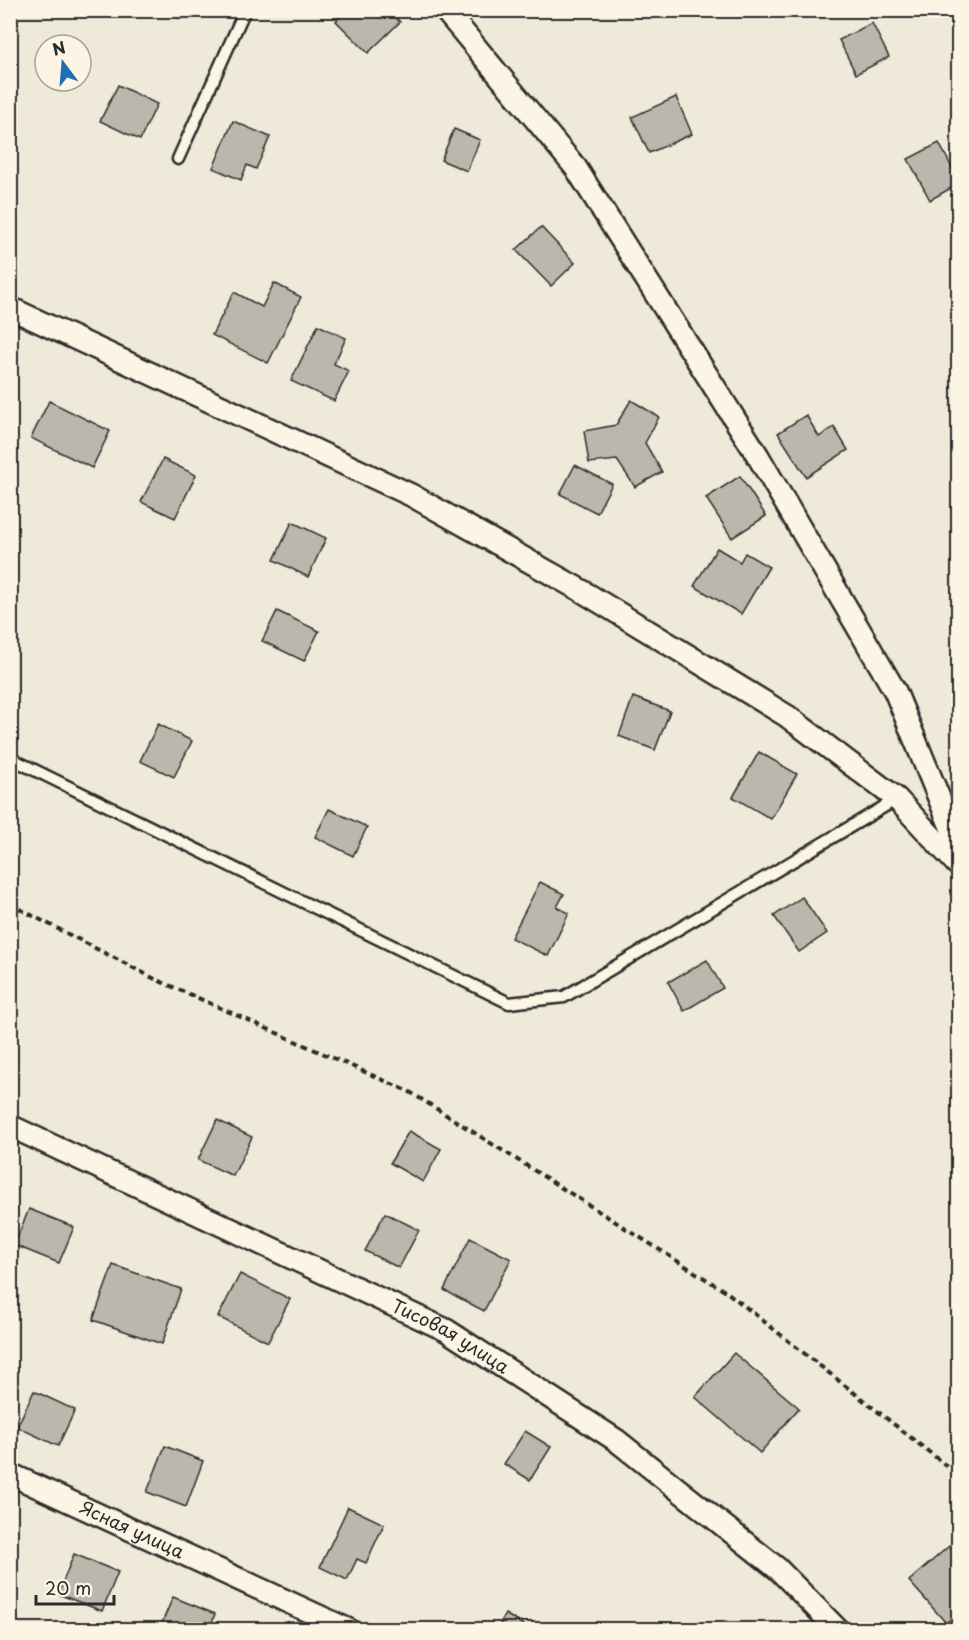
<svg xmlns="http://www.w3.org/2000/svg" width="969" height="1640" font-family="'Playpen Sans',sans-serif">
	<rect width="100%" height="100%" fill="#efe9da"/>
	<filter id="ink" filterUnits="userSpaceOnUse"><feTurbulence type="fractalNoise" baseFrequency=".0167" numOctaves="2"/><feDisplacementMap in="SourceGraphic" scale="12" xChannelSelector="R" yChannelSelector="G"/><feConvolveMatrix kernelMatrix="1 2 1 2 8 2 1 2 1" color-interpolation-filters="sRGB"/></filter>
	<g filter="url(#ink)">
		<g fill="#bcb7ac" stroke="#2b2b2b" stroke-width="1.5">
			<polygon points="163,10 185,10 181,19"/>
			<polygon points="346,10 388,10 400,22 368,53 336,21"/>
			<polygon points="872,23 889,57 856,74 839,40"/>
			<polygon points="118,85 157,104 140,140 100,121"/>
			<polygon points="676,97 692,134 649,153 632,117"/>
			<polygon points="233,121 270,137 256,169 247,165 241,180 213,168"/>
			<polygon points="454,129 480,140 467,171 441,160"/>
			<polygon points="939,143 958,179 958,184 930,200 908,159"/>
			<polygon points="541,227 575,263 551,286 516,250"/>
			<polygon points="274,283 301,297 268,363 212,335 234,292 262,307"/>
			<polygon points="318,325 346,338 334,364 349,371 334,401 291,381"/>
			<polygon points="631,400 659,417 645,443 662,472 635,487 617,460 589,463 584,431 616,425"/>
			<polygon points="49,401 110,431 92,468 31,438"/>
			<polygon points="806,415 819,437 834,427 848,450 806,477 778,433"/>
			<polygon points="163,459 196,475 175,518 141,502"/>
			<polygon points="575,465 612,484 597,513 560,494"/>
			<polygon points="740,476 766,516 732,538 706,498"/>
			<polygon points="292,522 326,538 308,577 274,560"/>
			<polygon points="717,548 740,562 745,553 769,567 741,614 694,586"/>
			<polygon points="277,611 319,631 304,661 262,641"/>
			<polygon points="633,697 670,711 655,750 619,736"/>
			<polygon points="158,724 192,741 174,777 140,761"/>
			<polygon points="759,752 797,774 771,819 733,797"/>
			<polygon points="329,809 367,827 353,856 315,837"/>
			<polygon points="540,882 564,894 557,907 569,913 548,956 511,938"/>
			<polygon points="802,897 827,933 799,952 774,916"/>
			<polygon points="707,960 723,988 684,1011 668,982"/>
			<polygon points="217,1120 252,1137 233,1176 198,1160"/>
			<polygon points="409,1131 441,1149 423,1182 390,1163"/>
			<polygon points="29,1209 74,1227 59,1263 14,1245"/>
			<polygon points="385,1213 419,1230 399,1268 365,1251"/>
			<polygon points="470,1238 511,1259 484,1311 444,1290"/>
			<polygon points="113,1265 181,1289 162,1344 93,1320"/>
			<polygon points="240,1274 290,1299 268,1342 218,1317"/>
			<polygon points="734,1353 799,1408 760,1453 695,1397"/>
			<polygon points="34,1391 75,1410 58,1446 17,1427"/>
			<polygon points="525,1431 551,1447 530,1480 504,1464"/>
			<polygon points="165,1446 203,1461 186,1507 147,1492"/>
			<polygon points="348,1507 384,1524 366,1563 357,1559 347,1580 320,1567"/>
			<polygon points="949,1546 958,1557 958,1612 946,1623 909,1581"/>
			<polygon points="74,1554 118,1572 102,1611 58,1594"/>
			<polygon points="173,1597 215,1614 209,1630 159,1630"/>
			<polygon points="505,1614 532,1630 497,1630"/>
		</g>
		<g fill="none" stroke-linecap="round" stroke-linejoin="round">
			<g stroke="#2b2b2b" stroke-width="15">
				<g id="lane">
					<polyline points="178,159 245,10"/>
					<polyline points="10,758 509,1003 564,997 897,799"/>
				</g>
			</g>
			<g stroke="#2b2b2b" stroke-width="26">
				<g id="street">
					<polyline points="445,10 576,168 758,456 895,691 958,844"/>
					<polyline points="10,308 411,495 582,591 787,716 897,799 958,865"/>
					<path id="s1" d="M10,1126L446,1330L616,1440L778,1569L838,1630"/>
					<path id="s2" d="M10,1474L349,1630"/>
				</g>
			</g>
			<polyline stroke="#2b2b2b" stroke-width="4" stroke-dasharray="6 4.5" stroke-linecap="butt" points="10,904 155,979 410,1092 728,1293 958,1475"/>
			<use href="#lane" stroke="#fcf5e5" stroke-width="10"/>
			<use href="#street" stroke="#fcf5e5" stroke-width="21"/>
		</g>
	</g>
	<g text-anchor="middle" stroke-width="5" stroke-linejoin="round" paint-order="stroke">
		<g font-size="18" fill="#2b2b2b" stroke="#fcf5e5">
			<text dy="6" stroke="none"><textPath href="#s1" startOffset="488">Тисовая улица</textPath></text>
			<text dy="6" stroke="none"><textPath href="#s2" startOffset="134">Ясная улица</textPath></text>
		</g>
	</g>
	<rect width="969" height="1640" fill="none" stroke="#fcf5e5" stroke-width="36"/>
	<rect x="18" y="18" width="933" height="1604" fill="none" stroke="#2b2b2b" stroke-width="2" filter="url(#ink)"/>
	<g transform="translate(63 63) rotate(344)"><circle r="28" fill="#fcf5e5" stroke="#a8a49b" stroke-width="1.5"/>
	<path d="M0-4.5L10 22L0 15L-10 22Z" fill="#1f6fb2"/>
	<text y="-9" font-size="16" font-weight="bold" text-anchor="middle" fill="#2b2b2b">N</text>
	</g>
	<path d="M36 1595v9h78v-9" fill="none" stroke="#2b2b2b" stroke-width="3"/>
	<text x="45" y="1595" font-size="18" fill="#2b2b2b" stroke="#fcf5e5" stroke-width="4.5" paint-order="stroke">20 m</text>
</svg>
